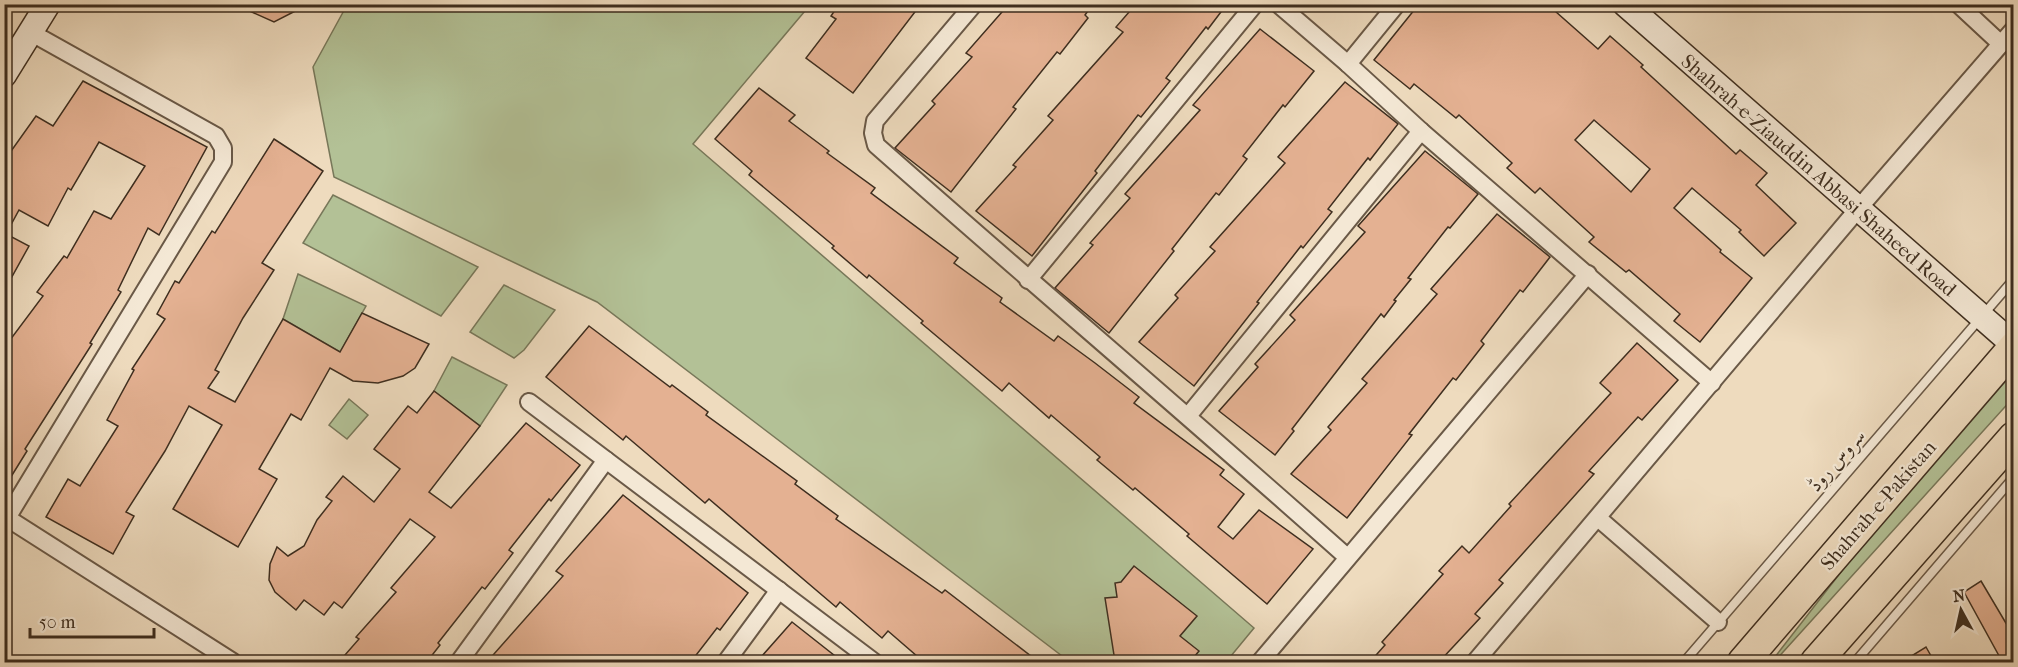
<svg xmlns="http://www.w3.org/2000/svg" width="2018" height="667" font-family="'IM FELL French Canon',Amiri,serif">
	<rect width="100%" height="100%" fill="#eedbbe"/>
	<filter id="stains"><feTurbulence type="fractalNoise" baseFrequency=".00333" numOctaves="4"/><feColorMatrix values="0 0 0 0 .2 0 0 0 0 .09 0 0 0 0 .02 0 0 0 .5 -.17"/></filter>
	<radialGradient id="worn" r=".72"><stop offset=".6" stop-color="#630" stop-opacity="0"/><stop offset="1" stop-color="#630" stop-opacity=".3"/></radialGradient>
	<g fill="#b3c196" stroke="#78785a" stroke-width="1.5">
		<polygon points="347,5 810,5 693,144 1254,628 1226,662 1070,662 597,302 334,177 313,67"/>
		<polygon points="333,195 478,267 441,316 303,243"/>
		<polygon points="298,274 366,306 340,352 283,319"/>
		<polygon points="504,285 555,310 524,350 514,358 470,332"/>
		<polygon points="452,357 507,385 480,426 434,391"/>
		<polygon points="2013,363 2013,398 1774,662 1771,662 1848,563"/>
		<polygon points="349,399 368,415 347,439 329,425"/>
	</g>
	<g fill="#e4b192" stroke="#3e2e1f" stroke-width="1.5" fill-rule="evenodd">
		<polygon points="234,4 309,4 274,22"/>
		<polygon points="839,4 921,4 853,93 806,58 836,19 831,16"/>
		<polygon points="1009,4 1093,4 1085,15 1088,18 1060,54 1057,52 1013,107 1016,109 951,192 895,148 935,104 932,101 972,57 966,53"/>
		<polygon points="1136,4 1227,4 1208,29 1206,27 1166,78 1170,81 1141,117 1138,115 1095,171 1097,173 1032,256 976,211 1016,167 1013,165 1053,120 1048,116 1123,32 1116,27"/>
		<path d="M1419,4H1547L1598,49L1610,36L1643,65L1641,67L1736,154L1740,150L1767,173L1756,185L1796,223L1764,256L1739,232L1741,230L1692,188L1674,208L1721,250L1720,252L1752,278L1700,342L1674,321L1680,314L1629,270L1626,272L1589,242L1594,237L1540,188L1535,193L1507,168L1512,163L1459,115L1456,118L1414,84L1410,89L1374,60ZM1594,120L1650,169L1631,192L1575,140Z"/>
		<polygon points="1260,29 1314,71 1285,107 1283,105 1243,156 1247,159 1219,195 1216,193 1172,249 1174,251 1109,333 1055,288 1093,245 1090,243 1130,198 1125,194 1200,110 1193,105"/>
		<polygon points="83,81 207,147 159,235 148,228 118,290 121,292 90,343 92,344 25,449 27,451 4,488 4,348 43,296 37,292 64,256 67,258 94,211 111,219 145,166 99,142 71,190 68,188 48,226 19,210 6,234 29,246 4,291 4,161 36,116 53,126"/>
		<polygon points="1345,82 1398,124 1370,160 1368,158 1328,209 1332,212 1303,248 1301,246 1257,302 1259,303 1194,386 1139,342 1178,298 1175,295 1215,251 1210,247 1285,163 1278,157"/>
		<polygon points="759,88 795,115 789,121 829,151 827,153 875,188 871,193 958,258 954,263 1002,298 1000,302 1054,341 1058,336 1095,363 1139,397 1134,403 1224,470 1220,475 1244,494 1218,527 1233,539 1259,510 1313,549 1267,604 1187,536 1189,534 1135,488 1133,490 1097,460 1100,457 1051,415 1049,418 1009,383 1002,391 921,323 923,321 869,275 867,278 832,248 834,246 749,175 752,171 715,139"/>
		<polygon points="274,139 323,171 262,263 274,270 243,318 215,370 219,372 208,388 235,402 283,319 340,352 362,313 429,344 415,368 403,376 378,383 353,381 330,368 301,420 291,414 259,469 277,479 238,547 173,509 222,425 189,406 165,451 126,512 134,516 113,554 46,517 68,479 80,486 118,426 107,420 134,370 132,369 165,319 157,314 175,281 179,283 212,231 215,233"/>
		<polygon points="1425,151 1478,194 1450,228 1448,227 1408,278 1411,279 1394,300 1396,301 1384,317 1381,314 1292,429 1294,431 1275,455 1219,411 1258,367 1255,364 1295,320 1290,315 1365,232 1358,226"/>
		<polygon points="1497,214 1550,257 1523,292 1520,290 1481,341 1484,344 1456,380 1453,378 1409,434 1412,435 1347,518 1291,474 1331,430 1328,427 1367,383 1362,379 1437,294 1431,289"/>
		<polygon points="589,326 670,387 672,385 708,412 706,415 797,481 795,484 838,516 836,519 942,593 945,590 1040,663 925,663 888,631 882,638 840,602 836,607 709,499 705,503 626,436 623,440 546,377"/>
		<polygon points="1637,343 1678,380 1642,420 1638,417 1589,471 1594,474 1499,580 1503,583 1475,614 1480,618 1438,663 1369,663 1385,645 1382,642 1443,574 1439,571 1462,546 1469,553 1511,506 1509,504 1611,393 1600,383"/>
		<polygon points="434,391 480,426 429,492 451,508 526,423 580,465 551,501 549,499 509,550 513,553 485,589 482,587 438,643 440,645 426,663 338,663 359,639 356,637 396,592 391,588 435,537 410,519 342,608 334,602 324,615 304,600 296,610 275,592 269,580 270,564 277,547 288,556 304,546 317,520 332,501 326,497 343,476 374,502 400,469 374,449 408,406 417,413"/>
		<polygon points="623,495 748,593 720,630 717,628 690,663 486,663 563,576 556,571"/>
		<polygon points="1134,566 1197,616 1180,636 1199,651 1189,663 1119,663 1114,655 1105,598 1117,597 1115,583 1121,582"/>
		<polygon points="1981,581 2013,635 2013,663 2003,663 1964,592"/>
		<polygon points="792,622 844,663 771,663 762,656"/>
		<polygon points="1926,647 1935,663 1900,663"/>
	</g>
	<g fill="none" stroke-linecap="round" stroke-linejoin="round">
		<g stroke="#6a5947" stroke-width="11">
			<g id="lane">
				<polyline points="1684,662 2014,279"/>
				<polyline points="1855,662 2014,477"/>
			</g>
		</g>
		<g stroke="#6a5947" stroke-width="20">
			<g id="street">
				<path d="M974,4L875,121L873,133L876,145C1032,283 1191,418 1347,557"/>
				<polyline points="1278,4 1348,64 1421,131 1712,383"/>
				<polyline points="1958,4 2001,44"/>
				<polyline points="1348,64 1397,4"/>
				<polyline points="1028,280 1255,4"/>
				<polyline points="529,402 874,662"/>
				<polyline points="1188,416 1421,131"/>
				<polyline points="4,516 233,662"/>
				<polyline points="7,518 223,162 223,148 216,136 30,32"/>
				<polyline points="1598,518 1718,622"/>
				<polyline points="459,662 606,460"/>
				<polyline points="726,662 779,590"/>
				<polyline points="1260,662 1588,274"/>
				<polyline points="1475,662 1858,209 2014,29"/>
			</g>
		</g>
		<g stroke="#3e2e1f" stroke-width="27">
			<g id="secondary">
				<polyline points="1625,4 2014,345"/>
				<polyline points="4,75 48,4"/>
			</g>
		</g>
		<g stroke="#3e2e1f" stroke-width="33">
			<g id="highway">
				<polyline points="1743,662 2014,347"/>
				<polyline points="1816,662 2014,437"/>
			</g>
		</g>
		<use href="#lane" stroke="#f4e8d5" stroke-width="8"/>
		<use href="#street" stroke="#f4e8d5" stroke-width="16"/>
		<use href="#secondary" stroke="#f4e8d5" stroke-width="24"/>
		<use href="#highway" stroke="#eedbbe" stroke-width="30"/>
	</g>
	<g text-anchor="middle" stroke-width="4.5" stroke-linejoin="round" paint-order="stroke">
		<g font-size="20" fill="#3e2e1f" stroke="#f4e8d5">
			<text transform="translate(1819 175) rotate(41)" y="7">Shahrah-e-Ziauddin Abbasi Shaheed Road</text>
			<text transform="translate(1836 460) rotate(-49)" y="7">سروس روڈ</text>
			<text transform="translate(1878 505) rotate(-49)" y="7">Shahrah-e-Pakistan</text>
		</g>
	</g>
	<rect width="2018" height="667" fill="none" stroke="#eedbbe" stroke-width="24"/>
	<rect x="6" y="6" width="2006" height="655" fill="none" stroke="#3e2e1f" stroke-width="3"/>
	<rect x="12" y="12" width="1994" height="643" fill="none" stroke="#3e2e1f" stroke-width="1.5"/>
	<g transform="translate(1961 610) rotate(352)" stroke="#f4e8d5" stroke-width="4.5" paint-order="stroke">
	<path d="M0-4.5L10 22L0 15L-10 22Z" fill="#3e2e1f"/>
	<text y="-9" font-size="16" font-weight="bold" text-anchor="middle" fill="#3e2e1f">N</text>
	</g>
	<path d="M30 628v9h124v-9" fill="none" stroke="#3e2e1f" stroke-width="3"/>
	<text x="39" y="628" font-size="18" fill="#3e2e1f" stroke="#f4e8d5" stroke-width="4.5" paint-order="stroke">50 m</text>
	<rect width="100%" height="100%" filter="url(#stains)"/>
	<rect width="100%" height="100%" fill="url(#worn)"/>
</svg>
